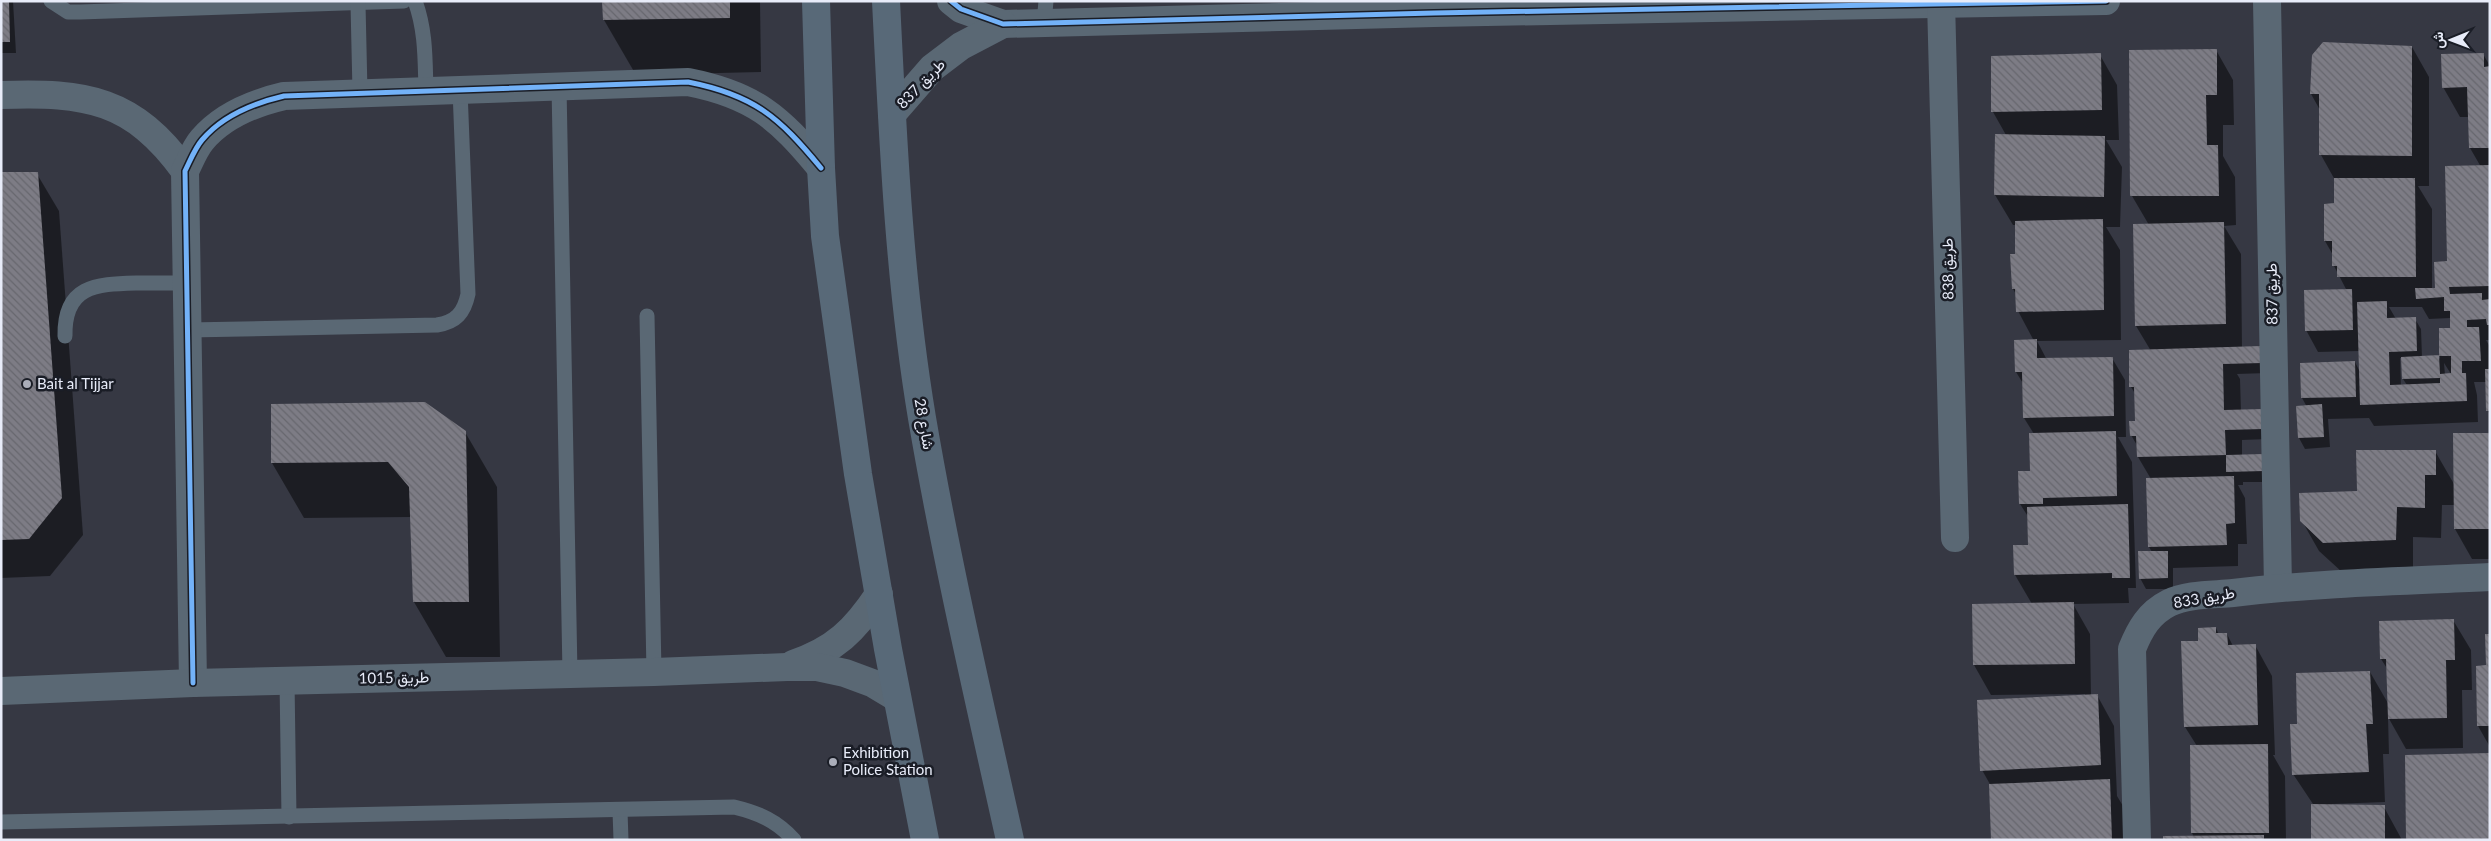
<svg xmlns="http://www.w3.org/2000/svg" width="2491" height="841" font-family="Lato,Vazirmatn,sans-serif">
	<defs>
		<pattern id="building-back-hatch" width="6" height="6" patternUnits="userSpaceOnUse" patternTransform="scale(1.25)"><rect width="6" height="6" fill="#7d7c85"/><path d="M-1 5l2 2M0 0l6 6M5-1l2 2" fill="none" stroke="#67676e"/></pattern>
	</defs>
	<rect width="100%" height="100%" fill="#363843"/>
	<g fill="#0007" fill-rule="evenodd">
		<polygon points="1,1 13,1 16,53 1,53"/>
		<polygon points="603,1 760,1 761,72 636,75 604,20"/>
		<path d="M2412,47L2429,77V186H2418L2432,209V289H2438L2448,263L2481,167L2470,148L2469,117H2460L2443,87L2483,54L2490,66V340H2486L2490,347V415L2488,411L2487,382H2474L2477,395L2478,422L2374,426L2369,418L2328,419L2330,447L2305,449L2299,438L2297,407H2307L2302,398L2355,362L2360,372V351L2318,352L2306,330L2347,291L2334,266L2333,255L2325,241L2336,205L2335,180L2321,155L2320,110L2311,94ZM2389,307H2422L2429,319L2450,318L2451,329L2440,330V359L2438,357H2422L2421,329L2415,319H2396ZM2400,358H2402L2403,379L2407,385L2401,386ZM2444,363L2451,374L2445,375Z"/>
		<polygon points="2216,50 2233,80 2234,125 2223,125 2223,156 2235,177 2236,225 2224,226 2241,254 2242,348 2261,348 2268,373 2237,374 2240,379 2241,411 2262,410 2269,439 2242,440 2242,456 2263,456 2269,482 2243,482 2243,485 2238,485 2245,498 2247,544 2238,544 2238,566 2173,568 2173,589 2146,589 2140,578 2152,552 2149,547 2148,479 2151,479 2138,457 2138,447 2131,435 2136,422 2136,395 2131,387 2151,351 2136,326 2149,225 2132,196"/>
		<polygon points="2100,55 2117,85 2119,140 2106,140 2122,167 2120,227 2106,227 2120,250 2121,340 2037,341 2047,360 2112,358 2125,380 2126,437 2118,437 2132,462 2136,588 2128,588 2129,603 2073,604 2090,634 2091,696 2097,695 2114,726 2117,796 2126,811 2127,840 1992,840 1991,786 1982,770 2085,696 2085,694 1991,695 1974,665 2032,604 2015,575 2014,547 2030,546 2029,518 2020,504 2031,472 2034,434 2024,418 2024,385 2016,372 2034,341 2018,311 2017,296 2013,289 2017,255 2016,225 2013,225 1995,195 2006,135 1993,112"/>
		<polygon points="1,174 37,174 59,211 83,535 50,576 1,578"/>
		<polygon points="465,432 497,487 500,657 446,657 414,602 411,517 304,518 272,463"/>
		<polygon points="2490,434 2490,559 2472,559 2455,529 2455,505 2442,505 2441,538 2413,537 2413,570 2342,572 2319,551 2302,521 2435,451 2454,484"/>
		<polygon points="2453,620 2471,650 2472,690 2462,690 2463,748 2406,749 2388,717 2389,754 2383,754 2385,802 2332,804 2332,806 2384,807 2402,840 2312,840 2313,804 2293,774 2298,725 2370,672 2389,705 2388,670 2381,659"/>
		<polygon points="2216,628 2219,635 2227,634 2233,646 2255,645 2272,676 2275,755 2273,755 2285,776 2286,840 2165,840 2194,837 2192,833 2191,746 2197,746 2185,727 2199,642"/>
		<polygon points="2490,635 2490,747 2478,726 2477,667 2487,666"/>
	</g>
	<g fill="url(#building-back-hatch)">
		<polygon points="1,1 9,1 10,42 1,42"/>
		<polygon points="602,1 730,1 730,18 603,20"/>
		<polygon points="2323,42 2412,46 2412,156 2319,155 2319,94 2310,94 2312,55"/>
		<polygon points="2217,49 2217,95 2206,95 2207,145 2218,145 2219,196 2130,196 2129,50"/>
		<polygon points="2101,53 2102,110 1991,112 1991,56"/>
		<polygon points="2484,53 2484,67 2490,66 2490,148 2469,148 2467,87 2442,88 2441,54"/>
		<polygon points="1995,134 2105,136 2104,197 1994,195"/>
		<polygon points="2490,165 2490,286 2449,287 2450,294 2482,293 2482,300 2490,299 2490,325 2487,325 2486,319 2467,320 2467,327 2479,327 2481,361 2462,361 2462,373 2466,373 2467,401 2360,405 2357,302 2387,301 2387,318 2416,317 2417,351 2389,352 2390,385 2440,383 2440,378 2402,379 2401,357 2439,355 2440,374 2451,373 2451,356 2439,356 2439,328 2450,328 2450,311 2444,311 2444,297 2416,299 2415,288 2435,288 2434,262 2447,261 2445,166"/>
		<polygon points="1,172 38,172 62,498 29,539 1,540"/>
		<polygon points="2334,178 2415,178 2416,277 2337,277 2337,266 2332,266 2332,241 2324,241 2324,204 2334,203"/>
		<polygon points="2103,219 2104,310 2016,312 2015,289 2012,289 2010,254 2015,254 2015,221"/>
		<polygon points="2224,222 2226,324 2135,326 2133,224"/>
		<polygon points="2352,289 2353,330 2305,331 2304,290"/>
		<polygon points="2037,339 2037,358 2113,357 2114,416 2023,418 2022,372 2015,372 2014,340"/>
		<polygon points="2261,346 2262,363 2223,364 2224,410 2263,409 2263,429 2225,430 2226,455 2263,454 2264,471 2226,472 2226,455 2137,457 2136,436 2130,436 2129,421 2135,421 2134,387 2129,387 2129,350"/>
		<polygon points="2355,361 2356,397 2301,398 2300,363"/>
		<polygon points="2485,369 2490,369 2490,411 2486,411"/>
		<polygon points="425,402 466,431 469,602 413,602 409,487 388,462 271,463 271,404"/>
		<polygon points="2322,404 2324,437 2298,438 2296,406"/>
		<polygon points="2116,431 2117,496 2043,498 2043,504 2019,504 2018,471 2030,471 2029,433"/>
		<polygon points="2453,433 2490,433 2490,529 2454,529"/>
		<polygon points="2356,450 2436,450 2436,475 2425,475 2425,508 2397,507 2396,540 2323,543 2300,521 2299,493 2357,491"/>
		<polygon points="2234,476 2235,523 2226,524 2227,545 2148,547 2146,478"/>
		<polygon points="2128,504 2130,578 2112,578 2112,573 2014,575 2013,545 2028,545 2027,507"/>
		<polygon points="2138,551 2168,551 2168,578 2139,579"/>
		<polygon points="2074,602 2075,664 1973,665 1972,604"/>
		<polygon points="2454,619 2455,660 2446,660 2447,718 2388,719 2386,659 2380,659 2379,621"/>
		<polygon points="2216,627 2216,633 2227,633 2228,645 2256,644 2258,725 2184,727 2181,641 2198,641 2198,628"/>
		<polygon points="2485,634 2490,634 2490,726 2477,726 2476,666 2486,665"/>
		<polygon points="2370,671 2373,724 2366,724 2369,772 2292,775 2290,724 2297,724 2296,673"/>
		<polygon points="2098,694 2101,765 1980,771 1977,700"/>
		<polygon points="2268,744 2269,833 2191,833 2190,745"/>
		<polygon points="2490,753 2490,840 2406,840 2405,755"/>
		<polygon points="2110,779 2112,840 1991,840 1989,784"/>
		<polygon points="2311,804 2385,805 2385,840 2311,840"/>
		<polygon points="2264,835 2264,840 2163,840 2163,836"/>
	</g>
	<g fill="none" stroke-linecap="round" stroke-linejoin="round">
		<g stroke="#5a6874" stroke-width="15">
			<polyline points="51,1 68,12 80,12 404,1"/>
			<path d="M415,1C426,31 425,60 426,91"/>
			<polyline points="358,4 360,92"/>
			<polyline points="1044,23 1046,1"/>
			<polyline points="559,86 570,674"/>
			<polyline points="647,316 654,672"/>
			<path d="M188,330L437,325C456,322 464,313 468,294L460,90"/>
			<path d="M65,336C64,286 95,284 136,283C153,283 170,283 187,283"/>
			<polyline points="287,680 289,817"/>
			<polyline points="620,811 621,840"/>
			<path d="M1,822L734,807C759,813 777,821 794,840"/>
		</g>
		<g stroke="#5a6874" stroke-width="28">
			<polyline points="951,1 961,9 1003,24 1434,13 2106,1"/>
			<polyline points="1941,1 1955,538"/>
			<polyline points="2267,1 2278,587"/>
			<path d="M1,95C86,92 133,99 185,171"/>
			<polyline points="892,114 932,68 961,46 1003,24"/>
			<path d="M793,664C835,650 855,630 879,594"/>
			<path d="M193,683L185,171C190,161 195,148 202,140C223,115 254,103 284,96L688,82C754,95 779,117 821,168"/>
			<polyline points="1,691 193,683 654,672 787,667 817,667 845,673 872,683 897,698"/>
			<path d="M2137,840L2132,649C2140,629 2149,613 2169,603C2187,594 2213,595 2233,593C2318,583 2404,581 2490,577"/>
		</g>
		<g stroke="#586978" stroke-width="28">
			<polyline points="816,1 821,168 825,236 858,474 888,649 925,840"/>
			<path d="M886,1C893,140 899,280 922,418C946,559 979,700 1010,840"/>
		</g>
		<g stroke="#1a1d26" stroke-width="8">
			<g id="cycleway">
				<polyline points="951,1 961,9 1003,24 1434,13 2106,1"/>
				<path d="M193,683L185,171C190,161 195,148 202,140C223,115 254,103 284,96L688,82C754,95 779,117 821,168"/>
			</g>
		</g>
		<use href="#cycleway" stroke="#73b2f8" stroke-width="5"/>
	</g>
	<g fill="#aaadb9" stroke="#1a1d26" stroke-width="2">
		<circle cx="27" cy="384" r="5"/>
		<circle cx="833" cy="762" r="5"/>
	</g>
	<g text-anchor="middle" stroke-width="5" stroke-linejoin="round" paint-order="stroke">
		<g font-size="15" fill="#e8ecf9" stroke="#1a1d26">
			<text transform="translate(921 84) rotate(-46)" y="5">طريق 837</text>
			<text transform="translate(1948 269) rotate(-91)" y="5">طريق 838</text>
			<text transform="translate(2272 294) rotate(-91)" y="5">طريق 837</text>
			<text transform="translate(924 424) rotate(80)" y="5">شارع 28</text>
			<text transform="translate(2204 598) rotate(-10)" y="5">طريق 833</text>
			<text transform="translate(394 678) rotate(-1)" y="5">طريق 1015</text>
		</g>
		<g font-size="15" fill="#e8ecf9" stroke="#1a1d26" text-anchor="start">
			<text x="37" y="389">Bait al Tijjar</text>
			<text x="843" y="758">Exhibition<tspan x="843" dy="17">Police Station</tspan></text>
		</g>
	</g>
	<rect width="2491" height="841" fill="none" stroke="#e8ecf9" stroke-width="5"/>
	<g transform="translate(2451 40) rotate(269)" stroke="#1a1d26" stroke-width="4" paint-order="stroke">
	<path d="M0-4L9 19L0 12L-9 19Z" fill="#e8ecf9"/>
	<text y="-8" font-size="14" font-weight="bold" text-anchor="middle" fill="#e8ecf9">ش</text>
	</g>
</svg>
